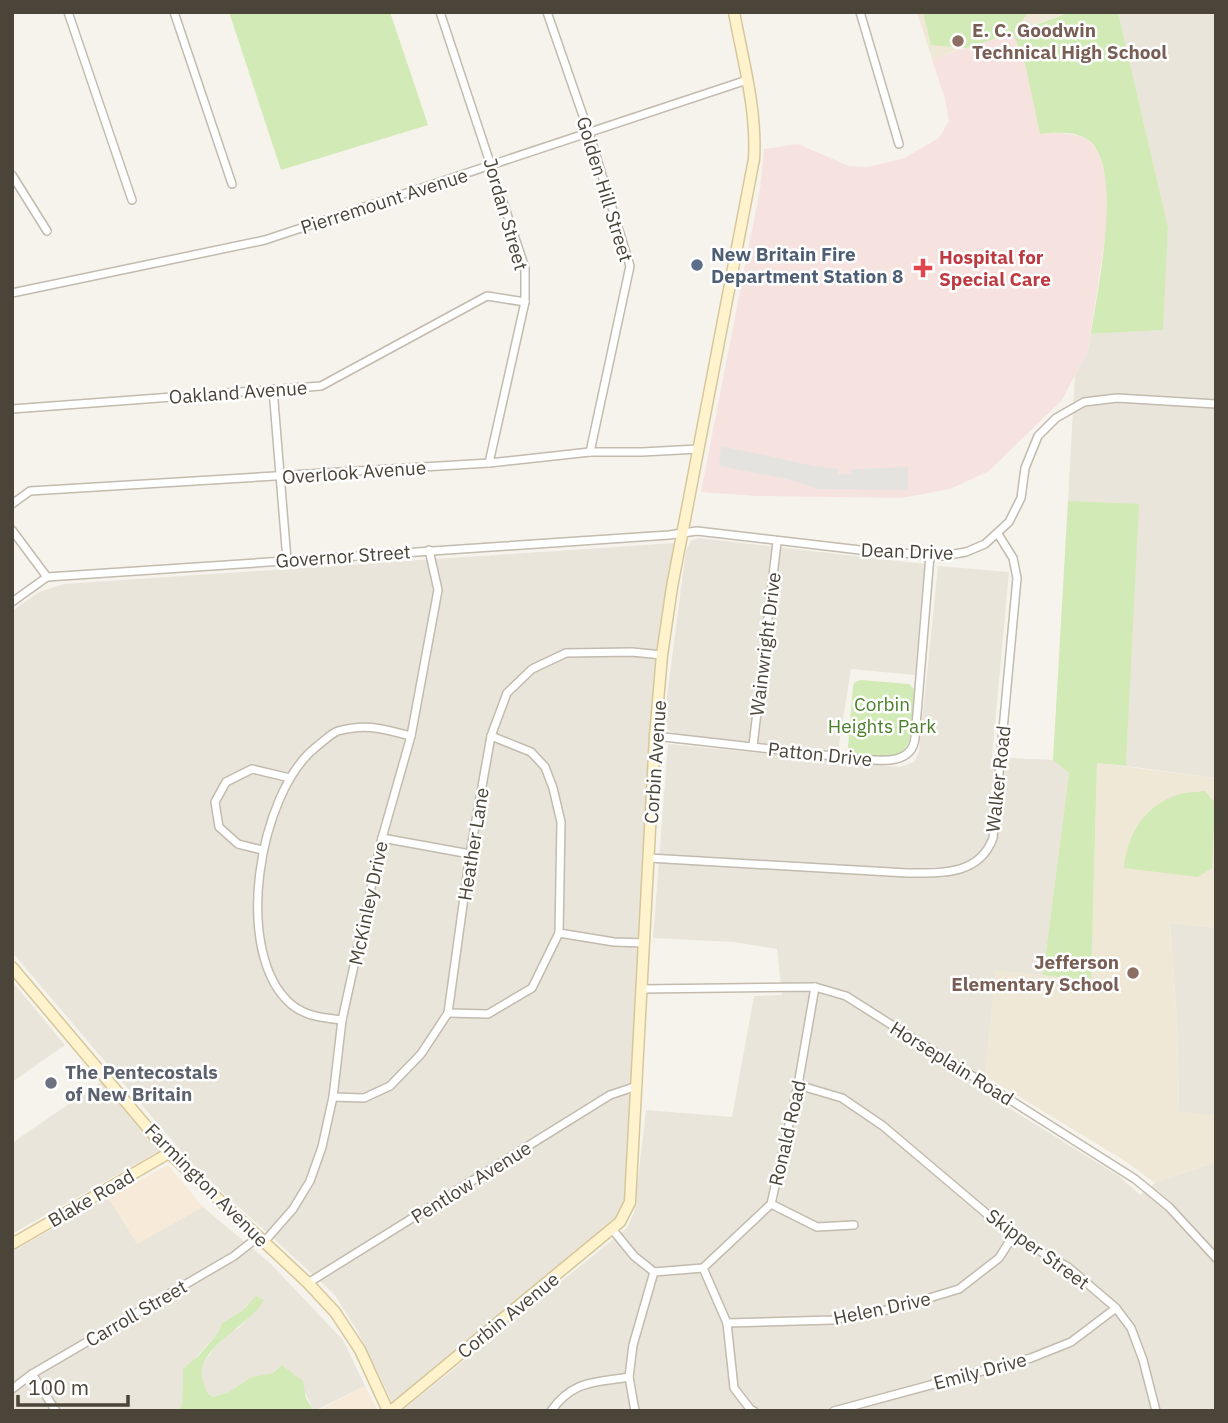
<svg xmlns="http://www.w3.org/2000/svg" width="1228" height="1423" font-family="'IBM Plex Sans',sans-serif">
	<rect width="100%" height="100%" fill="#f6f3ec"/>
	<g fill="#eae5da">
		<polygon points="1118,12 1216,12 1216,778 1126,766 1130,679 1068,501 1075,375 1088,350 1091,334 1162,330 1168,227"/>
		<polygon points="699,538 924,564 915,675 851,669 838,751 677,734 669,731 664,720 686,550 691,541"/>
		<polygon points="674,543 632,1073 627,1191 622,1212 393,1404 358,1332 334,1294 193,1165 12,952 12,611 39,592 64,584"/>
		<polygon points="938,566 1009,572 992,757 1053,760 1069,773 1043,975 996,971 985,1076 980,1090 1119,1176 1140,1195 1155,1183 1216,1162 1216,1411 402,1411 627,1228 634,1213 646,1110 732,1117 754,996 782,995 777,949 734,942 653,938 668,744 900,767 914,762 919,751"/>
		<polygon points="1170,923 1216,928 1216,1116 1179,1112 1177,1023"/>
		<polygon points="12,981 65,1045 12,1082"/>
		<polygon points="101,1082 159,1151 12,1234 12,1143"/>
		<polygon points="108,1197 137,1243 203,1207 270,1263 343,1340 365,1386 314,1411 297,1376 289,1372 285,1366 280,1366 273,1373 251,1377 229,1392 212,1397 208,1395 200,1374 203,1364 215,1347 232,1331 239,1328 259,1307 247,1304 242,1311 222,1323 218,1333 183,1371 182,1405 178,1411 12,1411 12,1252"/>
	</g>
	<g fill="#f7ead8">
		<polygon points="168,1165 203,1207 137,1244 108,1197"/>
		<polygon points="365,1386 378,1411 317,1411"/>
	</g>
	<g fill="#efe8d6">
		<polygon points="917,12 1071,12 932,59"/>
		<polygon points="1097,763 1216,778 1216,928 1170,923 1177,1023 1179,1111 1216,1116 1216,1162 1155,1183 1125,1161 985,1076 996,970 1091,980"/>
	</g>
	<polygon fill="#f6e3e0" points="1013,33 1025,64 1040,134 1060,133 1085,137 1099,152 1106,180 1107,225 1088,350 1062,400 989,471 950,489 901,498 756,496 701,492 760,189 764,149 798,144 849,166 868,167 904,158 939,138 949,121 945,99 932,59"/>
	<g fill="#d2eab5">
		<polygon points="229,12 390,12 428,125 281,170"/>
		<path d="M923,12H1028L1015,32L1071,12H1118L1168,227L1163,330L1091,334C1096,295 1128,156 1083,137C1070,131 1054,133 1040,134L1025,64L1013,33L966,48L931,45Z"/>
		<polygon points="1068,501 1139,504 1126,766 1097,763 1091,981 1043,975 1069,773 1053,760"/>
		<path d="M861,680L909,684L914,689C915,708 916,754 892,757C880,758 865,754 853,753L848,748L853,686L855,682Z"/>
		<path d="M1205,791L1215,803L1212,868L1198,877L1124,868C1127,835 1144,806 1177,795C1186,792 1196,792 1205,791Z"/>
		<path d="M256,1296L264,1300C250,1327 189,1350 204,1384C207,1391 206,1393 213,1397L229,1392L251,1377L273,1373L282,1365L303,1381L306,1398L314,1411H178L182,1405L183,1369L200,1354L218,1333L222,1323L242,1311Z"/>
	</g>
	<polygon fill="#e5e3e0" points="721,446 814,466 838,469 838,474 851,475 852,469 908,467 908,490 818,489 791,480 719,466"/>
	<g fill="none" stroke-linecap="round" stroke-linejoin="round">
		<g stroke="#c2bbae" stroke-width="10">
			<g id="street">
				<polyline points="68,12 132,200"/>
				<polyline points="174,12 232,184"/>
				<polyline points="440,12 525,268 525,302 489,463"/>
				<polyline points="547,12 589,133 630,266 590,452"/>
				<polyline points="860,12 899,144"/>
				<polyline points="12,175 47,231"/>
				<polyline points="12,293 265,240 747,80"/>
				<polyline points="273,389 287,560"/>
				<polyline points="12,409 321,386 487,296 525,302"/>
				<polyline points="12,504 30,491 489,463 590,452 642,452 698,449"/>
				<polyline points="12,530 47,577"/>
				<polyline points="12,602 47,577 669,535 697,531 860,550 943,556 966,552 985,544 1009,522 1021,498 1025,468 1038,436 1056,418 1084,402 1117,398 1216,404"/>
				<path d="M655,736L860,759C881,761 912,765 915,738L930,555"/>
				<polyline points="753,746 777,542"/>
				<polyline points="382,838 470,854"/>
				<polyline points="262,850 238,844 219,827 215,802 226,782 252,769 290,778"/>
				<path d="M649,858L907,873C940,873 979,876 993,838L1017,578L1013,558L998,534"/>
				<polyline points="559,933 614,942 645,943"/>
				<polyline points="642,989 815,987 846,996 1135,1179 1169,1207 1216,1258"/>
				<polyline points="448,1013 488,1014 532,988 559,933 561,822 553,788 545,767 531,752 491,736"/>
				<path d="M342,1020C325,1018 307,1017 292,1005C231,954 259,792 316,747C323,742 330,734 338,731C367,723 383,729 411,736"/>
				<polyline points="798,1085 842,1098 883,1126 1013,1236 1068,1267 1116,1308 1131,1328 1143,1360 1156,1411"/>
				<polyline points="333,1097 364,1098 390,1086 421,1054 448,1013 470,854 491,736 507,693 532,669 566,653 632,652 662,655"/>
				<polyline points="771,1204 817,1227 854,1225"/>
				<polyline points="612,1229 634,1256 654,1272 703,1268 771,1204 798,1085 815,987"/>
				<polyline points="264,1242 293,1209 310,1181 322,1147 333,1097 342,1020 382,838 411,736 438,590 429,550"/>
				<polyline points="703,1268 727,1323 734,1388 751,1410 754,1411"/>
				<polyline points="308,1283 610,1095 637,1086"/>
				<polyline points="727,1323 832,1320 893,1309 959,1289 999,1258 1013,1236"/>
				<polyline points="32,1374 56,1411"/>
				<polyline points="12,1389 32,1374 234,1256 258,1237"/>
				<path d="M551,1411C573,1380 594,1383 629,1377"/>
				<polyline points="635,1411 629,1377 633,1345 654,1272"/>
				<polyline points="834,1411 1031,1358 1071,1342 1116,1308"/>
			</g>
		</g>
		<g stroke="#d6c79b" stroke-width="13">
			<g id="secondary">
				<polyline points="12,967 169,1153 308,1283 335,1312 360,1350 388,1411"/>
				<polyline points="12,1244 169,1153"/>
				<path d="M391,1411L620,1222L630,1202L655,736L662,655L672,587L754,159C757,110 743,61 734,12"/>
			</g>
		</g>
		<use href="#street" stroke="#fff" stroke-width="7"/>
		<use href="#secondary" stroke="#fff3cd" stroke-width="10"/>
	</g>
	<g fill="#8d6e63" stroke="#fff" stroke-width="2.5">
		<circle cx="958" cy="41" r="7"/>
		<circle cx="1133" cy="973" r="7"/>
	</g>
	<circle fill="#5c6f8a" stroke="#fff" stroke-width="2.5" cx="697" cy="265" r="7"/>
	<path fill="#e0444e" stroke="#fff" stroke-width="2.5" d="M919.5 257.5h7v7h7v7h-7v7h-7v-7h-7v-7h7z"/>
	<circle fill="#6b7280" stroke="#fff" stroke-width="2.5" cx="51" cy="1083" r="7"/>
	<g text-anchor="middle" stroke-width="5" stroke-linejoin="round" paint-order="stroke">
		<g font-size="19" font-weight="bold" fill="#785e54" stroke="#fff" text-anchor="start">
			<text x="972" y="37">E. C. Goodwin<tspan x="972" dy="22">Technical High School</tspan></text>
			<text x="1119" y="969" text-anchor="end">Jefferson<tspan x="1119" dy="22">Elementary School</tspan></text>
		</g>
		<g font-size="19" fill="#4b4439" stroke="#fff">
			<text transform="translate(605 189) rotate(73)" y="7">Golden Hill Street</text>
			<text transform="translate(384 201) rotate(-18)" y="7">Pierremount Avenue</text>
			<text transform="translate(506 214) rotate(74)" y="7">Jordan Street</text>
			<text transform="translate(238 392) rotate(-4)" y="7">Oakland Avenue</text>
			<text transform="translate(354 472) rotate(-4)" y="7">Overlook Avenue</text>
			<text transform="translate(907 551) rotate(2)" y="7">Dean Drive</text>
			<text transform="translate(343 556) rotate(-4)" y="7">Governor Street</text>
			<text transform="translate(765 644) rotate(-83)" y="7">Wainwright Drive</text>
			<text transform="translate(820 754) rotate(6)" y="7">Patton Drive</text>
			<text transform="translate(655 762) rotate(-86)" y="7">Corbin Avenue</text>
			<text transform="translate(998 779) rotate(-84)" y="7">Walker Road</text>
			<text transform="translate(473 844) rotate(-81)" y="7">Heather Lane</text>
			<text transform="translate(368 903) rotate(-78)" y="7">McKinley Drive</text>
			<text transform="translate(952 1063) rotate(32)" y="7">Horseplain Road</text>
			<text transform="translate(787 1133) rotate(-77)" y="7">Ronald Road</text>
			<text transform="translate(471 1182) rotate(-32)" y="7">Pentlow Avenue</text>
			<text transform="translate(207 1185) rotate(45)" y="7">Farmington Avenue</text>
			<text transform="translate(91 1198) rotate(-30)" y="7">Blake Road</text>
			<text transform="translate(1038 1249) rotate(36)" y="7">Skipper Street</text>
			<text transform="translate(882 1308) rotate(-12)" y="7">Helen Drive</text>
			<text transform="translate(136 1313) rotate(-30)" y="7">Carroll Street</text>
			<text transform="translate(508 1315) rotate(-39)" y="7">Corbin Avenue</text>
			<text transform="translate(980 1371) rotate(-15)" y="7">Emily Drive</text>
		</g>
		<g font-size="19" font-weight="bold" fill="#4e5e75" stroke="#fff" text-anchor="start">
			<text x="711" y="261">New Britain Fire<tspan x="711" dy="22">Department Station 8</tspan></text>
		</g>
		<g font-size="19" font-weight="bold" fill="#be3a42" stroke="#fff" text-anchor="start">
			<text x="939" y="264">Hospital for<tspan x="939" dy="22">Special Care</tspan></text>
		</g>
		<g font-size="19" fill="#4a7f2a" stroke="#fff">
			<text x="882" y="711">Corbin<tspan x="882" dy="22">Heights Park</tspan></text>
		</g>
		<g font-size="19" font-weight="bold" fill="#5b616d" stroke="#fff" text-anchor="start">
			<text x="65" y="1079">The Pentecostals<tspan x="65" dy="22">of New Britain</tspan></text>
		</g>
	</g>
	<rect width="1228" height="1423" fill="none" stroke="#4b4439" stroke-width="28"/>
	<path d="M18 1395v10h110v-10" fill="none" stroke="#4b4439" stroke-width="3.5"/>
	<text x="28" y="1395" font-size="21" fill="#4b4439" stroke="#ffffff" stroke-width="5" paint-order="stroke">100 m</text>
</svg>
